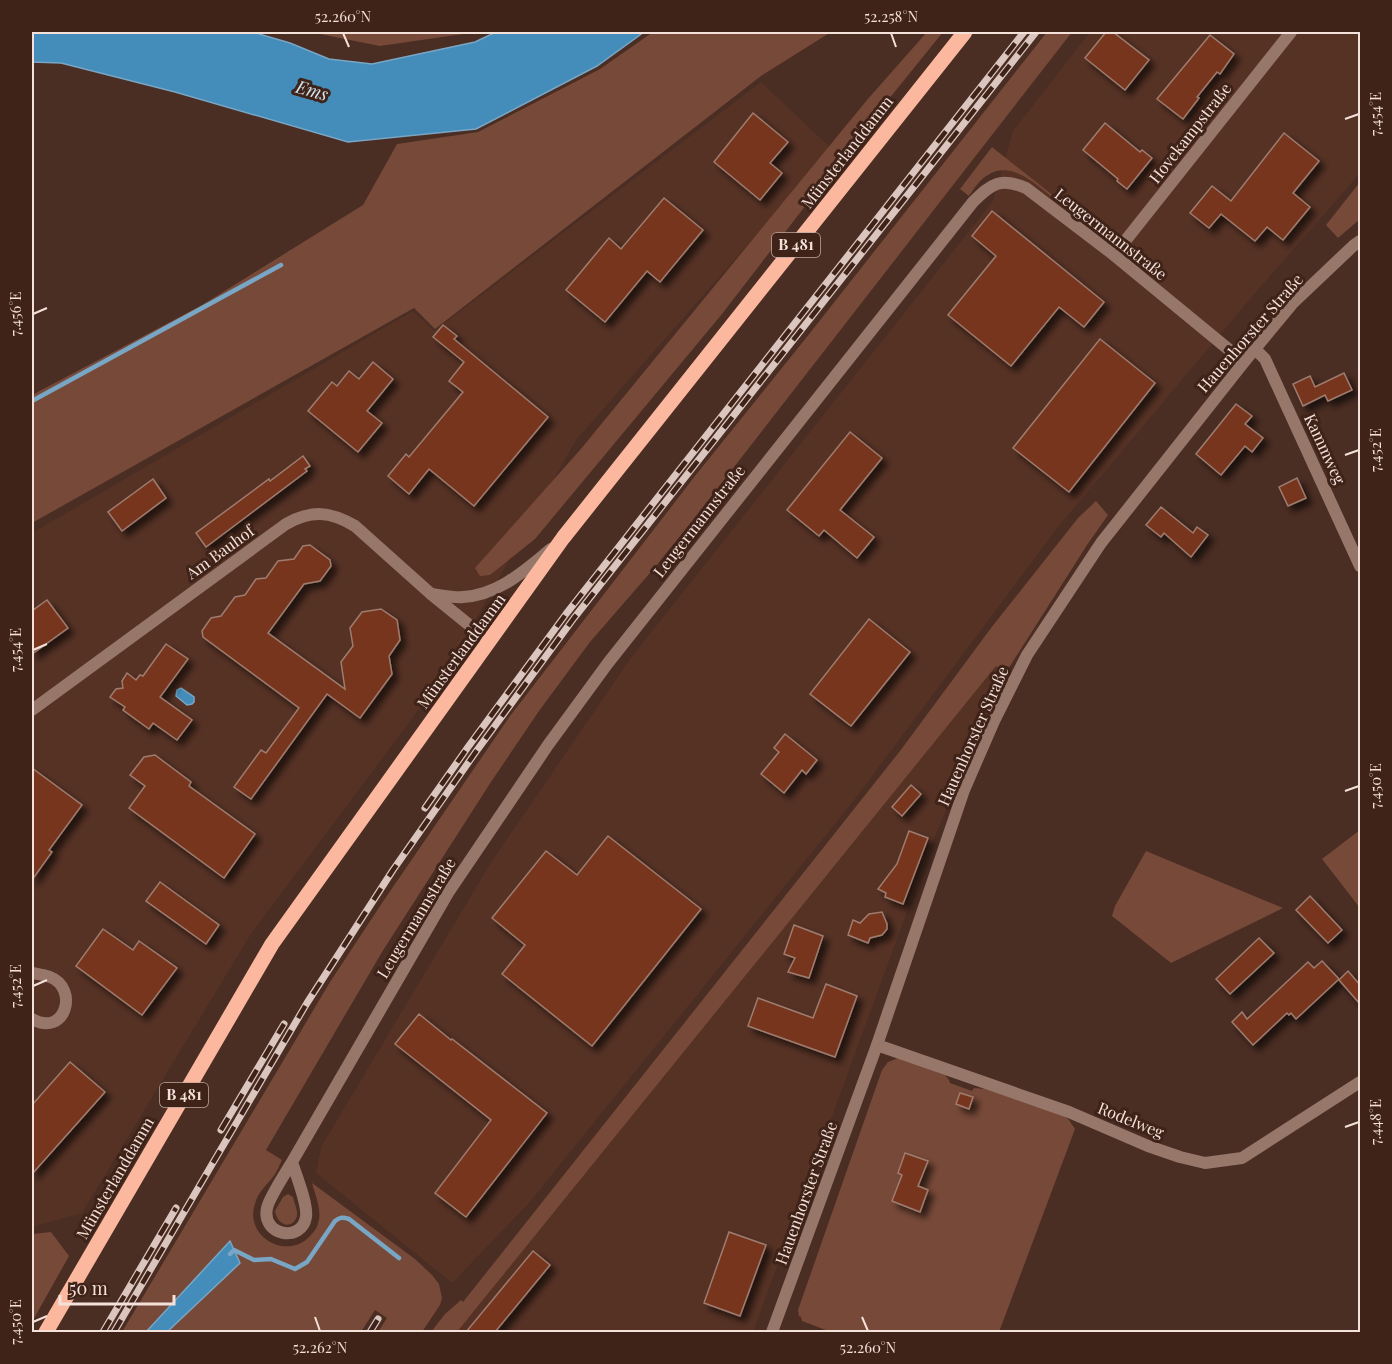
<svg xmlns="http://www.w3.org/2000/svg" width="1392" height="1364" font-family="'Playfair Display',serif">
	<defs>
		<filter id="shadow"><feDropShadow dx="5.5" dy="5.5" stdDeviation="3" flood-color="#0009"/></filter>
	</defs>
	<rect width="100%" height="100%" fill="#4a2d23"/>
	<g fill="#563225">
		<polygon points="1090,32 1360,32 1360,173 1256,292 1058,527 855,799 530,1202 452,1283 316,1173 321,1147 490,864 630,659 993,201 1013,131"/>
		<polygon points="761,82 832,149 576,440 446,673 251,934 82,1213 32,1227 32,533 413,311 434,331"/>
		<polygon points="996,666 1005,674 933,841 753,1332 457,1332"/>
	</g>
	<g fill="#774938">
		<polygon points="310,32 474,32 470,33 380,46"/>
		<polygon points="653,32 831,32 761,76 435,329 414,308 32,523 32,395 202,305 363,205 397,144 478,132 600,69"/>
		<polygon points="927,32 943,32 863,131 722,314 535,539 490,575 480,576 475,568 580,450 867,100"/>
		<path d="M1047,32H1072L689,525L656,566L590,642L539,711L491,782L382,952L266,1150L282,1160C279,1166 277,1172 273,1177C266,1186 258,1192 255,1204C244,1237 287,1261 310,1236C315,1231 318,1226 319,1220C321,1208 315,1194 312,1183L415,1259L432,1275L439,1284L442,1298L440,1305L422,1332H378L387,1318L375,1310L361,1332H122L330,982L382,903L510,716L695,476L810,333Z"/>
		<path d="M992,147L1060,201L1058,202C1040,188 1013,159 988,175C980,179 974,189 969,196L960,189Z"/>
		<polygon points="1360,182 1360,219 1338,238 1326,225"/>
		<polygon points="1096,501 1108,515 1087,545 1005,674 996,666 457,1332 431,1332 445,1314 461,1300 463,1302 900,751 991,628 1078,518"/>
		<polygon points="1360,830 1360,908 1322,859"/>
		<polygon points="1146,851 1283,908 1171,963 1112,916 1115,906"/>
		<polygon points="898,1058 945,1075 949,1080 950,1083 972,1091 974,1088 985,1089 1062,1114 1069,1120 1075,1129 999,1332 831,1332 802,1321 801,1317 799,1316 798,1310 882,1070 888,1062"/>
		<path d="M288,1194L293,1197C294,1202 298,1211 297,1216C293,1230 277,1226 275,1211L283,1197Z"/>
		<polygon points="51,1232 69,1256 32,1322 32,1234"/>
	</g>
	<g fill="#448cba" stroke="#79a6c4" stroke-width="1.5">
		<polygon points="32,32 252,32 290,43 329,59 372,64 475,42 496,32 644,32 597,66 476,129 348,142 175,92 61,63 32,62"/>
		<polygon points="181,688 194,697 194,702 192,704 187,705 176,696 177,690"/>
		<polygon points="230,1241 240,1263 167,1332 146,1332"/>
	</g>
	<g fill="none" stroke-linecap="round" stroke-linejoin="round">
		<g stroke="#79a6c4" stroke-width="4.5">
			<polyline points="32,401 281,265"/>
			<path d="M230,1254L234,1250L254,1260L271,1259L295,1269L307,1262L335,1221C340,1217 343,1217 349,1219L399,1258"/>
		</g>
	</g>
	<g fill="#76341a" stroke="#9e7c70" stroke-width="1.5" filter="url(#shadow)">
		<polygon points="1106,32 1113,32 1149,60 1125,90 1085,58"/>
		<polygon points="1210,35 1234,54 1220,74 1217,72 1197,97 1199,98 1183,119 1157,99"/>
		<polygon points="753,113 788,142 770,163 782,173 760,200 714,162"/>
		<polygon points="1105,123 1140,152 1142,150 1152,158 1127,189 1117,181 1118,179 1083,150"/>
		<polygon points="1284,133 1319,161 1293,193 1310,207 1283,240 1267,227 1255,241 1221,214 1209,228 1190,213 1212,186 1231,201"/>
		<polygon points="664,198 703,230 660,282 647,271 605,322 566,290 609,238 621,249"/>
		<polygon points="992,211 1104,302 1084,327 1059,307 1011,366 948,315 996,256 972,236"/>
		<polygon points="443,325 457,336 454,339 548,417 474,506 429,469 409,494 388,476 406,454 409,457 463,392 449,381 464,362 433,337"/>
		<polygon points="1100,339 1155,383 1069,492 1013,448"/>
		<polygon points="373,362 393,379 367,411 382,423 358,452 308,411 332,382 337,386 349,371 359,379"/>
		<polygon points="1344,373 1352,390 1328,401 1325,395 1303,406 1293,384 1310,376 1315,387"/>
		<polygon points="1236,404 1252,416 1245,424 1263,438 1252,452 1245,446 1221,475 1196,454"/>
		<polygon points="850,432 882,458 840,510 874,537 857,558 824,530 819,536 787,510"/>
		<polygon points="303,456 310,466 305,469 307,471 206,547 196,533 269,479 270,481"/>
		<polygon points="1297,478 1306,498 1288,506 1279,487"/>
		<polygon points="153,479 166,498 122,531 108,512"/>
		<polygon points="1161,507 1193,533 1197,527 1208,535 1191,557 1164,533 1161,537 1146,525"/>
		<polygon points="310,545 330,560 331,566 320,581 304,584 268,633 345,689 341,662 353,646 350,628 362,612 381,609 397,620 400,640 389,656 392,674 360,718 327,694 251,799 234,787 261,750 266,753 299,708 203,637 202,631 211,618 221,616 235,597 245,595 256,579 266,578 278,561 294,559 303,546"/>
		<polygon points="47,600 68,628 32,654 32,611"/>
		<polygon points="869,619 910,652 851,726 810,694"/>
		<polygon points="166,644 188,659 160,697 192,720 177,740 153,723 149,729 123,710 125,707 110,697 116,689 123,688 122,681 127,673 136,680 140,675 143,676"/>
		<polygon points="785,734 817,760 806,774 802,770 784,793 761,774 779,752 774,748"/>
		<polygon points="155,755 191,782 189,786 255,834 224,878 129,808 145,786 130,775 144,757"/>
		<polygon points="32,768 82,805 49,850 52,852 32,880"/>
		<polygon points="911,785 921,794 902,816 892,807"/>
		<polygon points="909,831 928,838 903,904 885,897 886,893 878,889 897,864"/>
		<polygon points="608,836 701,909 592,1046 502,974 525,945 492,918 546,851 577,875"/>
		<polygon points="160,882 219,925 206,944 146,901"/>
		<polygon points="1310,896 1342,930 1328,943 1296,910"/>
		<polygon points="882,912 887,924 887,929 882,935 870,938 868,943 848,935 853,920 860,923 869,914"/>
		<polygon points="794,925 823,936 809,978 788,972 795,958 784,954"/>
		<polygon points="103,929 133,950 139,941 177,968 142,1015 76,966"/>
		<polygon points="1259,938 1274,953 1230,994 1216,979"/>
		<polygon points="1322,961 1339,979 1296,1019 1291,1013 1289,1015 1287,1013 1253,1045 1232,1022 1242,1012 1247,1019 1308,962 1314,968"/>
		<polygon points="1348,971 1360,985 1360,1004 1339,980"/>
		<polygon points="826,984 857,996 835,1057 748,1026 758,998 813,1018"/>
		<polygon points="419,1014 451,1040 452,1039 547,1113 466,1217 435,1193 491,1120 395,1044"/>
		<polygon points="70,1062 105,1092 32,1174 32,1105"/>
		<polygon points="960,1093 973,1097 969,1109 956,1104"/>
		<polygon points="905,1153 928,1161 918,1186 928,1190 920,1212 892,1201 902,1175 898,1173"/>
		<polygon points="729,1232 766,1245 740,1316 704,1303"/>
		<polygon points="533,1251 550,1265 495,1332 466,1332"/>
	</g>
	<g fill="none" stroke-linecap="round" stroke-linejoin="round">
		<g stroke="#98776b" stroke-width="12">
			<polyline points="1114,255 1291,32"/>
			<polyline points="1255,349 1265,359 1360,566"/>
			<path d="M431,594C441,595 453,598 463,597C499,595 525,570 551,549"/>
			<path d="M32,710L286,524C311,510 330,511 355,526L431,594L489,641"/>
			<path d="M32,973C37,974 44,975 50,977C79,988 66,1038 32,1019"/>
			<polyline points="877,1045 1069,1112 1148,1146 1180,1157 1205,1163 1242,1158 1360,1082"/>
			<path d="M292,1162C296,1175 308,1204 306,1217C302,1243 261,1236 267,1208C269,1198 286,1172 292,1162L448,893L548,745L608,663L973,202C991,184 1000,177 1026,188L1114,255L1244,362"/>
		</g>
		<polyline stroke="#98776b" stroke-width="12" points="772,1332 877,1045 964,790 994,721 1027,655 1101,543 1244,362 1293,303 1353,246 1360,241"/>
		<polyline stroke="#fbb89f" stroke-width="15" points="46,1332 272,944 563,538 965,32"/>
		<g stroke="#dac6be" stroke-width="7">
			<g id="rail">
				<polyline points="425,808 468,747 566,614 1024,32"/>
				<polyline points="221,1130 284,1024"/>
				<polyline points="103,1332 176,1208"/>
				<polyline points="114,1332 214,1161 307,1003 393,870 475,753 574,618 1036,32"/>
				<polyline points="370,1332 378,1319"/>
			</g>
		</g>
		<use href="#rail" stroke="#3f2319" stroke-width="4.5" stroke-dasharray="14" stroke-linecap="butt"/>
	</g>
	<path fill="none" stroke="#f4e1da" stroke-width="2" d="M343,33L349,47M891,33L896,47M1345,119L1359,114M33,314L47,308M1345,455L1359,450M33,650L47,644M1345,791L1359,786M33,986L47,980M1345,1127L1359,1122M315,1317L320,1331M862,1317L868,1331M33,1322L47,1316"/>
	<g text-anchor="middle" stroke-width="6" stroke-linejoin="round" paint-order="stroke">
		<g fill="#3f2319" stroke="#bea8a0" stroke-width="1.5">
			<rect x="772" y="233" width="48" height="24" rx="4.5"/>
			<rect x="160" y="1083" width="48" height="24" rx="4.5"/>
		</g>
		<g font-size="15" font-weight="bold" fill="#f4e1da">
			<text x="796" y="250">B 481</text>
			<text x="184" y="1100">B 481</text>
		</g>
		<g font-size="16" fill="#f4e1da" stroke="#3f2319">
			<text transform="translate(1190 133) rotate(-52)" y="6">Hovekampstraße</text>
			<text transform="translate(847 152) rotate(-52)" y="6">Münsterlanddamm</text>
			<text transform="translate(1111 234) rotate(38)" y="6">Leugermannstraße</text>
			<text transform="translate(1250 333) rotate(-49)" y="6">Hauenhorster Straße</text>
			<text transform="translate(1325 449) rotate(65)" y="6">Kammweg</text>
			<text transform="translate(699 521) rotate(-52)" y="6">Leugermannstraße</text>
			<text transform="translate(220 552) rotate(-36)" y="6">Am Bauhof</text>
			<text transform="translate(461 651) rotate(-54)" y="6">Münsterlanddamm</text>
			<text transform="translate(973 736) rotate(-66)" y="6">Hauenhorster Straße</text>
			<text transform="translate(416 918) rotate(-59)" y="6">Leugermannstraße</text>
			<text transform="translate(1131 1120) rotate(22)" y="6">Rodelweg</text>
			<text transform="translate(115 1178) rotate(-60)" y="6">Münsterlanddamm</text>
			<text transform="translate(806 1193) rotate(-70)" y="6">Hauenhorster Straße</text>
		</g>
		<g font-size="18" font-style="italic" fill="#d2e3f0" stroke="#3f2319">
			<text transform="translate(312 91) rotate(16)" y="6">Ems</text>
		</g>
	</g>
	<rect width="1392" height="1364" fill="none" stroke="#3f2319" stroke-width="66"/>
	<path d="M60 1295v9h114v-9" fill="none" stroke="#f4e1da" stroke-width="3"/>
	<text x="69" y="1295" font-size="18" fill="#f4e1da" stroke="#3f2319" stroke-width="4.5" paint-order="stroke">50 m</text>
	<rect x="33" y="33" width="1326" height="1298" fill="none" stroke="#f4e1da" stroke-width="2"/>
	<g font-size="15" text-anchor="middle" fill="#f4e1da">
		<text x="343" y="22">52.260°N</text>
		<text x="891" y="22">52.258°N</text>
		<text transform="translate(1376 114) rotate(-90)" y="5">7.454°E</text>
		<text transform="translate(16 314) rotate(-90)" y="5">7.456°E</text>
		<text transform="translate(1376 450) rotate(-90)" y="5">7.452°E</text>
		<text transform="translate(16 650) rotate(-90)" y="5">7.454°E</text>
		<text transform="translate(1376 786) rotate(-90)" y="5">7.450°E</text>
		<text transform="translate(16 986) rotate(-90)" y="5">7.452°E</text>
		<text transform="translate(1376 1122) rotate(-90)" y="5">7.448°E</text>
		<text transform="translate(16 1322) rotate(-90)" y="5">7.450°E</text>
		<text x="320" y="1353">52.262°N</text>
		<text x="868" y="1353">52.260°N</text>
	</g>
</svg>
